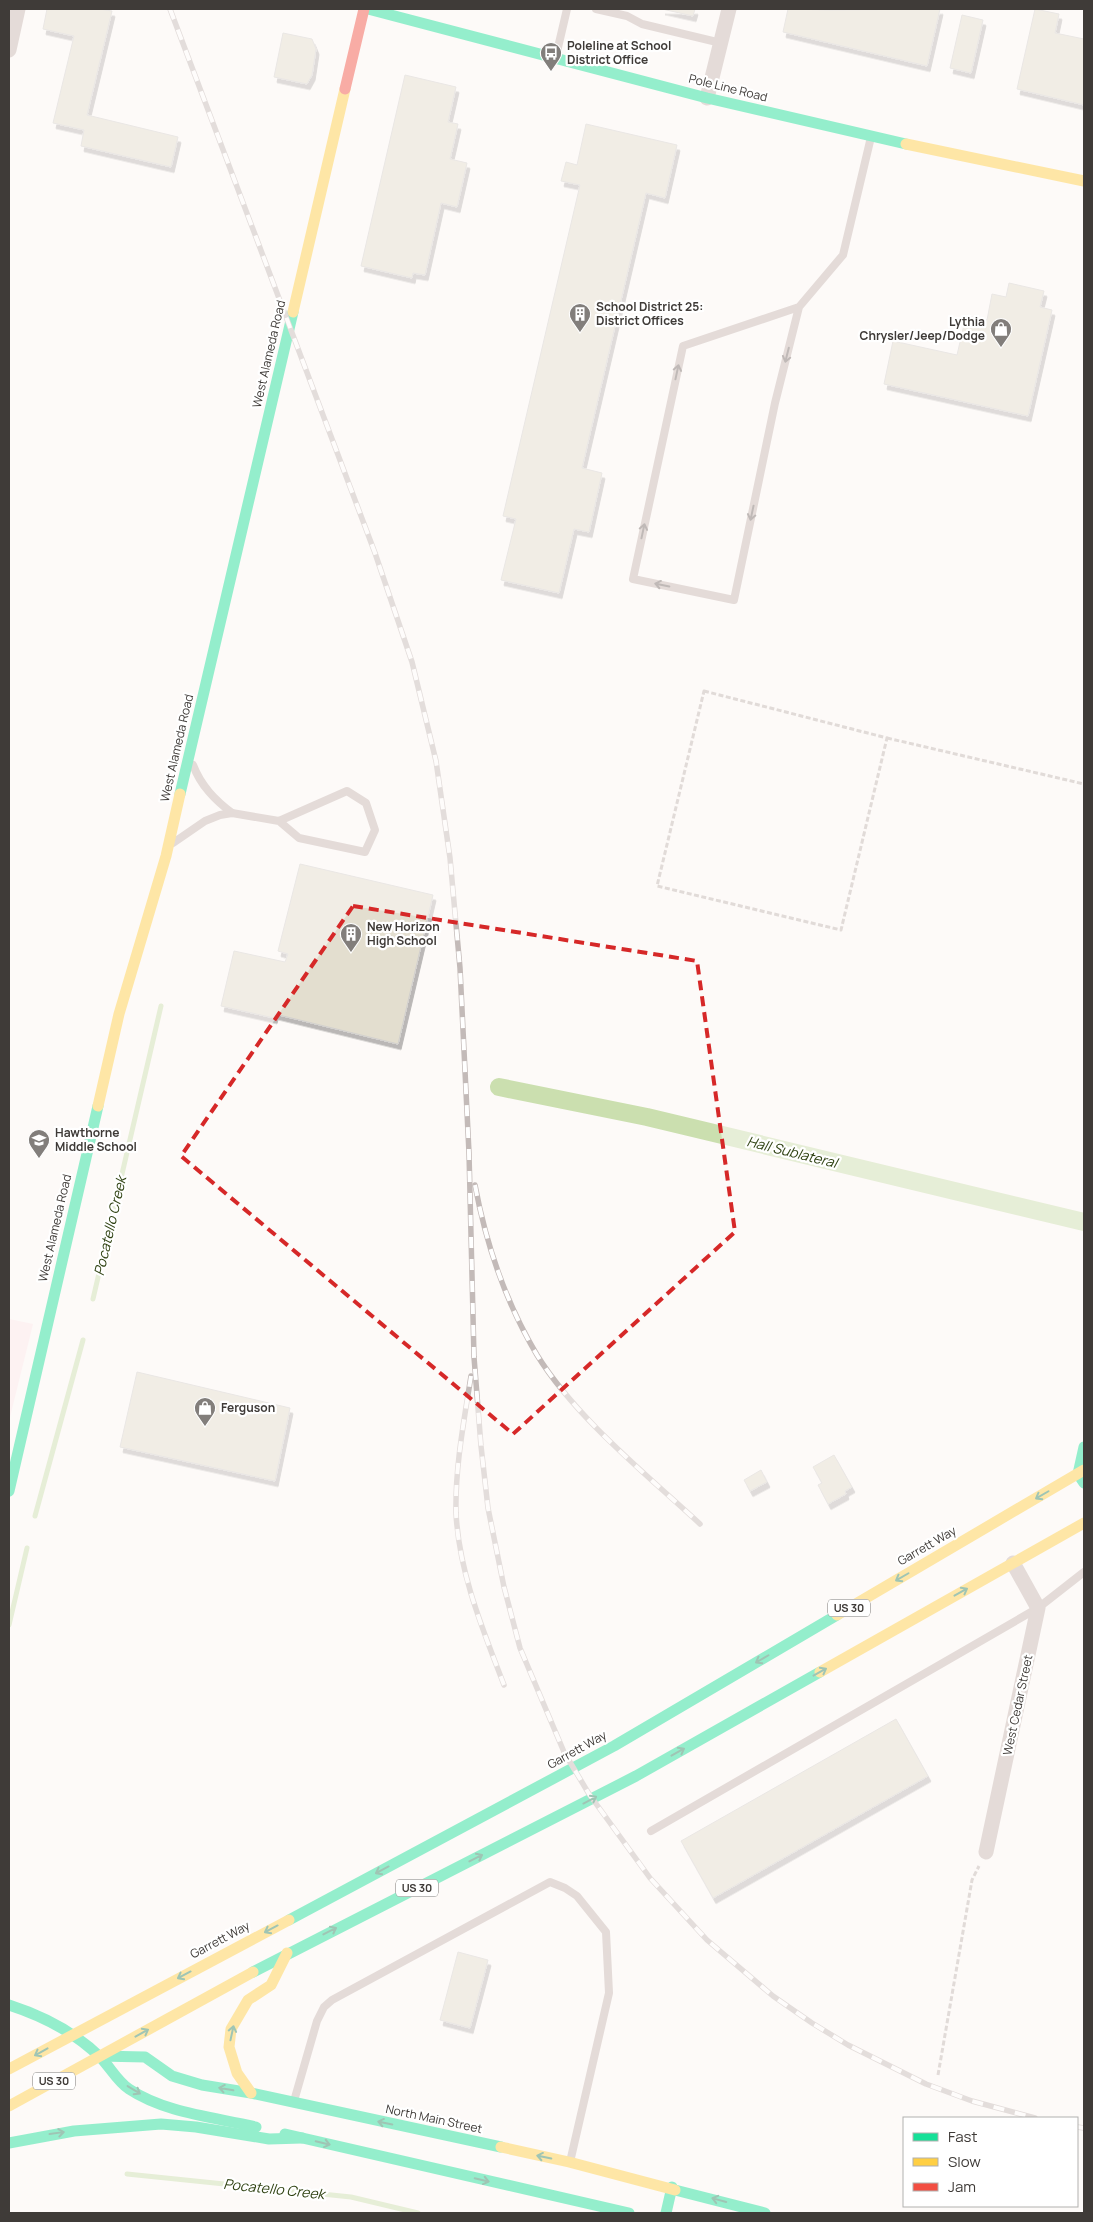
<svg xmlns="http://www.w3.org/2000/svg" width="1093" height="2222" font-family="Manrope,sans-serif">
	<defs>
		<filter id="shadow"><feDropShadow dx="3" dy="5.5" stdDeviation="0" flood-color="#0004"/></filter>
	</defs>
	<rect width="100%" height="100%" fill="#fdfaf8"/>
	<polygon fill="#fce8eb" points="9,1319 33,1324 9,1421"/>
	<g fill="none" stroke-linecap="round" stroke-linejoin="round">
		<g stroke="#cbdfaf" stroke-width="5">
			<polyline points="93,1299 161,1006"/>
			<polyline points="35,1516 83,1340"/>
			<polyline points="9,1625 27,1548"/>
			<polyline points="127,2174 351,2197 418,2213"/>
		</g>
		<polyline stroke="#cbdfaf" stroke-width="18" points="499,1087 647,1117 1084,1222"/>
	</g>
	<g fill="#e3decf" stroke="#d2d0cd" filter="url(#shadow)">
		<polygon points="47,9 100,9 112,11 87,115 178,137 171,167 81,146 84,130 53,123 74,36 43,29"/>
		<polygon points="662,9 695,9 693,16"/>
		<polygon points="788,9 830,10 940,9 927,66 783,32"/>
		<polygon points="1035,9 1059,14 1055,33 1084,39 1084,105 1017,89"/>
		<polygon points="962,15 983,20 971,73 950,68"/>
		<polygon points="283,33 312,39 316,49 312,75 307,84 274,77"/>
		<polygon points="405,75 456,87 448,122 458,124 450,159 467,163 457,207 441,203 425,275 413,273 412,278 361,266"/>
		<polygon points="586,124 677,145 665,198 646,193 582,468 602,473 589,532 574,529 559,593 501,580 516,519 503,516 580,185 561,181 566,162 577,165"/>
		<polygon points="1009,283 1044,291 1040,307 1052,310 1028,416 884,384 893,341 957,355 966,316 987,320 992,294 1006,297"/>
		<polygon points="300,864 433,895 398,1044 275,1014 274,1018 221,1006 234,951 285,962 288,954 278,951"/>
		<polygon points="137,1372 290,1408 275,1481 120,1447"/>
		<polygon points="834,1455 852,1487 845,1491 846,1494 828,1504 818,1485 822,1483 813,1467"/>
		<polygon points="761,1470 767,1482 750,1491 744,1480"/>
		<polygon points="896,1719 928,1776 713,1898 681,1841"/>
		<polygon points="458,1952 488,1960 470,2028 440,2020"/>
	</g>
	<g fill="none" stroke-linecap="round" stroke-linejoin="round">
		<g stroke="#bfb5b2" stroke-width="3" stroke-dasharray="5 2.5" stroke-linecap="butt">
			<polygon points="704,691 887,738 841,930 657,886"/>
			<polyline points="887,738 1084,784"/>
			<polyline points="938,2075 972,1880 979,1866"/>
		</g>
		<g stroke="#c5b6b2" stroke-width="8">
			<polyline points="596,9 627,16 642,24 721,43"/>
			<polyline points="556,56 567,9"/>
			<polyline points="799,307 683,346 633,579 734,600 775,403 799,307 843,255 871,137"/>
			<path d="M193,765C201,786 215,800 232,813"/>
			<polyline points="173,843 205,821 220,815 232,813 279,821 299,838 365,852 375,830 366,803 347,791 279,821"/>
			<polyline points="651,1831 1038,1608 1084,1572"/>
			<polyline points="294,2101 317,2021 324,2007 332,2000 550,1882 565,1888 577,1896 606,1932 609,1993 570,2162"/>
		</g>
		<g stroke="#c5b6b2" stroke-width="15">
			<polyline points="9,50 18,9"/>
			<polyline points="707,98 729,9"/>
			<polyline points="986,1852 1038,1608 1013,1563"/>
		</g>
		<g stroke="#16e098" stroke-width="11">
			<polyline points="368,9 707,98 906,144"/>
			<polyline points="180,794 293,312"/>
			<polyline points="1084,1447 1078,1474 1084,1483"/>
			<polyline points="9,1491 98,1106"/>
			<polyline points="289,1920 614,1746 837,1615"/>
			<polyline points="253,1972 636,1776 820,1672"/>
			<path d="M9,2005C43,2016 75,2032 101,2058C110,2067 117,2081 129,2089C165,2113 214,2117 256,2127"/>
			<polyline points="99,2056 145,2057 172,2076 202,2085 251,2093 501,2147"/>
			<polyline points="285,2134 629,2213"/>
			<polyline points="9,2143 74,2131 161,2124 196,2127 269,2139 302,2138"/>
			<polyline points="675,2190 765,2213"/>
			<polyline points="666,2213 672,2187"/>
		</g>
		<g stroke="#ffcf43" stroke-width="11">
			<polyline points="906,144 1084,181"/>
			<polyline points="293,312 345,89"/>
			<polyline points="98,1106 119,1014 166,856 180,794"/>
			<polyline points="837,1615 1084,1470"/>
			<polyline points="820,1672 1084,1523"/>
			<polyline points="9,2069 289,1920"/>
			<polyline points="251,2093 237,2073 229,2047 231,2029 248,2000 271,1985 287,1953"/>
			<polyline points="9,2106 253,1972"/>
			<polyline points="501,2147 569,2162 675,2190"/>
		</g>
		<polyline stroke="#f24e42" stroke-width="11" points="345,89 364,9"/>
		<g stroke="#c3bab8" stroke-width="5.5">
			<g id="rail">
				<polyline points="170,9 375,553 412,662 436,761 450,858 460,968 469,1153 474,1357 481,1446 488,1508 504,1587 520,1648 564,1752 589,1794 650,1878 707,1940 773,1996 812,2023 848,2045 926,2084 972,2101 1035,2118"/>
				<path d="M475,1185C486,1244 506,1303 537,1355C576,1418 646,1474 700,1524"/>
				<path d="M471,1376C464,1421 455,1467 456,1513C459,1573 483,1630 504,1685"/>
				<polyline points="1077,2127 1084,2128"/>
			</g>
		</g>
		<use href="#rail" stroke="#fff" stroke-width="4" stroke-dasharray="11" stroke-linecap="butt"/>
	</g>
	<defs><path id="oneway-shaft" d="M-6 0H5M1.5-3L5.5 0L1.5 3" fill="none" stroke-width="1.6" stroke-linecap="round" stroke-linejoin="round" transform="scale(1.25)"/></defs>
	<g stroke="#756c69">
		<use href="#oneway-shaft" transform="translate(787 355) rotate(104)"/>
		<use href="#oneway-shaft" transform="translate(677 372) rotate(-78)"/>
		<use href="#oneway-shaft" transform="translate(752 513) rotate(102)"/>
		<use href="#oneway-shaft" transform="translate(643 531) rotate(-78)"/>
		<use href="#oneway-shaft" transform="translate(662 585) rotate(-168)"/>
	</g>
	<g stroke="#2d8563">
		<use href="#oneway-shaft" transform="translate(1042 1495) rotate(150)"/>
		<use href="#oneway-shaft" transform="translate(902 1577) rotate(150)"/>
		<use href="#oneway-shaft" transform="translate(961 1592) rotate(-29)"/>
		<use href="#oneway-shaft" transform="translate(762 1659) rotate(150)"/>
		<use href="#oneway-shaft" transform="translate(820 1672) rotate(-29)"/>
		<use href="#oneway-shaft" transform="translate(678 1752) rotate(-29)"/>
		<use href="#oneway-shaft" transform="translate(590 1800) rotate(-28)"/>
		<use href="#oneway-shaft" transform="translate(476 1858) rotate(-27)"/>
		<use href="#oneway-shaft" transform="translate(382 1870) rotate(152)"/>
		<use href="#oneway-shaft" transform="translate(271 1929) rotate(152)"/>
		<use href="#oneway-shaft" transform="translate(330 1931) rotate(-27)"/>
		<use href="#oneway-shaft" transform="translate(184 1975) rotate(152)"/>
		<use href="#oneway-shaft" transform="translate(142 2033) rotate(-29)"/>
		<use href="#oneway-shaft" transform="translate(232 2033) rotate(-78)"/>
		<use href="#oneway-shaft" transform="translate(41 2052) rotate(151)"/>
		<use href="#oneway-shaft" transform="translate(226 2089) rotate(-170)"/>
		<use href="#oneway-shaft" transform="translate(134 2090) rotate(31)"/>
		<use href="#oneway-shaft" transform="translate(385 2123) rotate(-168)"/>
		<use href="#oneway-shaft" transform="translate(57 2133) rotate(-8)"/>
		<use href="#oneway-shaft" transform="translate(323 2143) rotate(13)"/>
		<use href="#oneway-shaft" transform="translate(544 2157) rotate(-168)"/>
		<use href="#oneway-shaft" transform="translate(482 2180) rotate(13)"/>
		<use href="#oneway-shaft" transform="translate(719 2200) rotate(-165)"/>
	</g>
	<path d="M0 0H1093V2222H0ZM353,906L697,961L735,1232L513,1434L181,1156Z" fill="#fdfaf8" fill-opacity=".55" fill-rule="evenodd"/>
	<path fill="none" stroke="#d62828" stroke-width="4" stroke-dasharray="10 6" stroke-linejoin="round" d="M353,906L697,961L735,1232L513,1434L181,1156Z"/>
	<defs>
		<g id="bus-pin" transform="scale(1.125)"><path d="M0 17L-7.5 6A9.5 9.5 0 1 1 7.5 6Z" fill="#827e7b" stroke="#fff"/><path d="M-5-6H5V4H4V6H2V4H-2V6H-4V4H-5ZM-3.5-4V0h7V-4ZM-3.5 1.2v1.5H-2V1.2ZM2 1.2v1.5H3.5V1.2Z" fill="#fff"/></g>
		<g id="building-pin" transform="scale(1.125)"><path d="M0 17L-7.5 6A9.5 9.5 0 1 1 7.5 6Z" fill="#827e7b" stroke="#fff"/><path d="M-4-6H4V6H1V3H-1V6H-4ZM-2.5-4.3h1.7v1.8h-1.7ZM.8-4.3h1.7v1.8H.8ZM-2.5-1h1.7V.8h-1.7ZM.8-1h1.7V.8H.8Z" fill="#fff"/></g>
		<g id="shop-pin" transform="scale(1.125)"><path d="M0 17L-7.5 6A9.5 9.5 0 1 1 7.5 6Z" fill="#827e7b" stroke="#fff"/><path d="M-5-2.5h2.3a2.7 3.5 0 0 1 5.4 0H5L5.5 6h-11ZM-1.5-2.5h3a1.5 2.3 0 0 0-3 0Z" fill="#fff"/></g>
		<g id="school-pin" transform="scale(1.125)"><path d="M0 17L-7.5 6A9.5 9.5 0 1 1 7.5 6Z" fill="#827e7b" stroke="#fff"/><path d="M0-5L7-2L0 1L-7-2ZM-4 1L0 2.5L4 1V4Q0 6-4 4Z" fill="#fff"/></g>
	</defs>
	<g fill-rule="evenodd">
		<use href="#bus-pin" x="551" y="53"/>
		<use href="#building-pin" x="580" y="314"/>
		<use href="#shop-pin" x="1001" y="329"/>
		<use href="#building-pin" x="351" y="934"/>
		<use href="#school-pin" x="39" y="1140"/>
		<use href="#shop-pin" x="205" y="1408"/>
	</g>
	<g text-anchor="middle" stroke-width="4.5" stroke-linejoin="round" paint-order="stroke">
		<g fill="#fff" stroke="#797674" stroke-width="1">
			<rect x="828" y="1599.5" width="42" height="17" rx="4"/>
			<rect x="396" y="1879.5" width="42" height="17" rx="4"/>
			<rect x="33" y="2072.5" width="42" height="17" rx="4"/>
		</g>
		<g font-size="11" font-weight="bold" fill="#3f3b38">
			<text x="849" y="1612">US 30</text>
			<text x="417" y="1892">US 30</text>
			<text x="54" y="2085">US 30</text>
		</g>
		<g font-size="12" font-weight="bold" fill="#3f3b38" stroke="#fff" text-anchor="start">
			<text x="567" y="50">Poleline at School<tspan x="567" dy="14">District Office</tspan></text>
			<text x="596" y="311">School District 25:<tspan x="596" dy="14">District Offices</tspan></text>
			<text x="985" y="326" text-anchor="end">Lythia<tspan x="985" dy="14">Chrysler/Jeep/Dodge</tspan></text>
			<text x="367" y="931">New Horizon<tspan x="367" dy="14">High School</tspan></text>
			<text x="55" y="1137">Hawthorne<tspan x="55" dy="14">Middle School</tspan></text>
			<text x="221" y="1412">Ferguson</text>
		</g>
		<g font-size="12" fill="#3f3b38" stroke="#fff">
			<text transform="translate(728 88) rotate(14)" y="4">Pole Line Road</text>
			<text transform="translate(269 354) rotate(-77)" y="4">West Alameda Road</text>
			<text transform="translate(177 748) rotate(-77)" y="4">West Alameda Road</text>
			<text transform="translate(55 1228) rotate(-77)" y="4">West Alameda Road</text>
			<text transform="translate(927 1546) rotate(-30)" y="4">Garrett Way</text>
			<text transform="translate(1018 1705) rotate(-78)" y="4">West Cedar Street</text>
			<text transform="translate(577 1750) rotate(-29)" y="4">Garrett Way</text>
			<text transform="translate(220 1940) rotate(-28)" y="4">Garrett Way</text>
			<text transform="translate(434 2119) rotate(12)" y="4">North Main Street</text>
		</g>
		<g font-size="14" font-style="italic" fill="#2f4212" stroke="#fff">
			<text transform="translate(792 1152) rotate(14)" y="5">Hall Sublateral</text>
			<text transform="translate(110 1226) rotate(-77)" y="5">Pocatello Creek</text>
			<text transform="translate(274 2189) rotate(6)" y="5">Pocatello Creek</text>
		</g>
	</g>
	<rect width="1093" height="2222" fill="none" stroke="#3f3b38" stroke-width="20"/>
	<rect x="903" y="2117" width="175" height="90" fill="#ffffff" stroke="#b2b1af"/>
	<rect x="913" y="2133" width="25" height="8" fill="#16e098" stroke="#b2b1af"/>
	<text x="948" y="2142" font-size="15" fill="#3f3b38">Fast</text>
	<rect x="913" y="2158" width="25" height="8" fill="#ffcf43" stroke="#b2b1af"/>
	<text x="948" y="2167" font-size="15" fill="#3f3b38">Slow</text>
	<rect x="913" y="2183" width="25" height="8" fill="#f24e42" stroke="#b2b1af"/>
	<text x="948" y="2192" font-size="15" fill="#3f3b38">Jam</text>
</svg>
